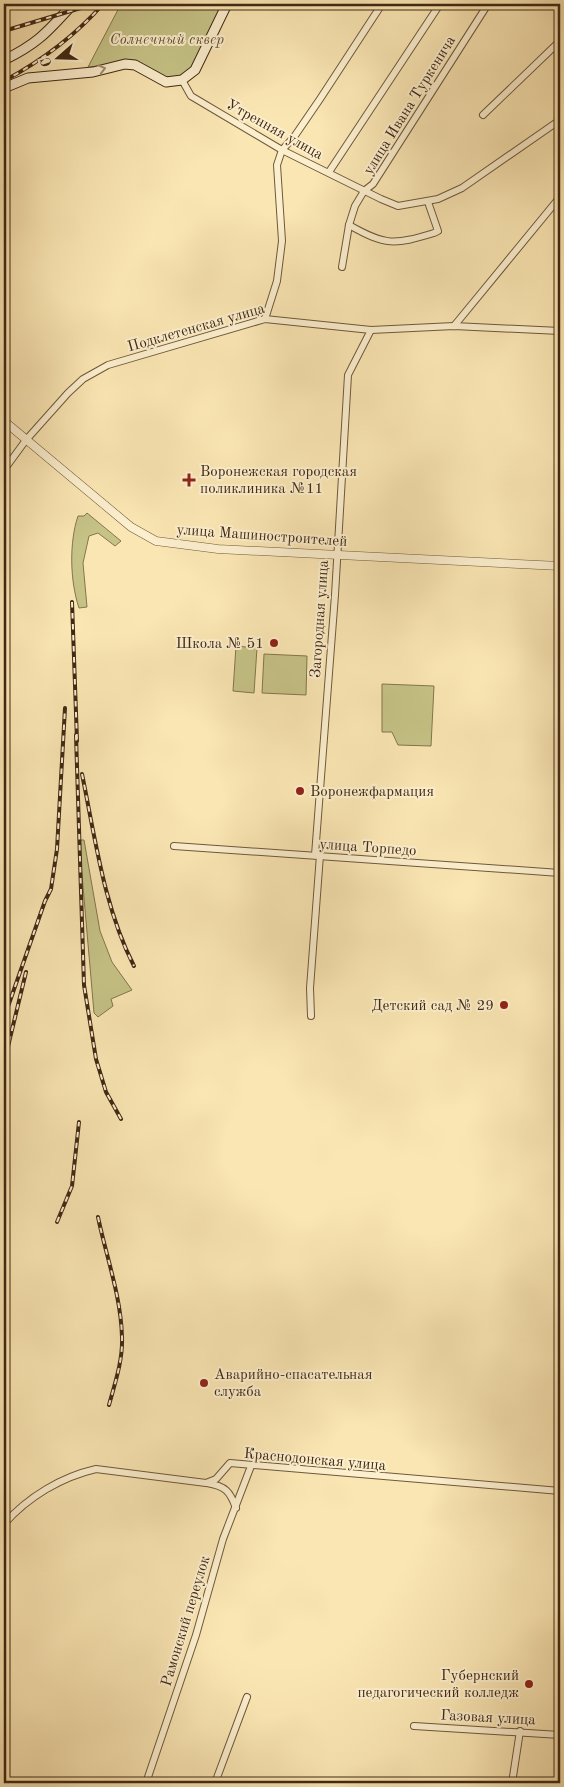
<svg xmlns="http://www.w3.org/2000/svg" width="564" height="1787" font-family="'Old Standard TT',serif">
	<rect width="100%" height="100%" fill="#fae6b3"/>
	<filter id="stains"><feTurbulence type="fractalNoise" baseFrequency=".004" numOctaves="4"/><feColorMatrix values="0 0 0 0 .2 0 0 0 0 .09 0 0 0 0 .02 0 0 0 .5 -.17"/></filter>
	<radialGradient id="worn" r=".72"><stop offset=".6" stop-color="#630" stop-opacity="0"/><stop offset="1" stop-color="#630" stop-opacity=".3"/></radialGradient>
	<g fill="#c6c387" stroke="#83764d">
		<polygon points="121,4 224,4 194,65 179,78 170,78 156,74 134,63 88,67"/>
		<path d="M87,513L121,541L115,546L98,533L89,536L83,563L87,607L79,608C70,581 69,543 78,516H84Z"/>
		<polygon points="236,646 257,648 254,693 233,691"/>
		<polygon points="264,654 307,656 306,695 262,693"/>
		<polygon points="382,684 434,686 431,746 398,745 392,732 382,732"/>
		<polygon points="79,840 84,840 100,931 112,962 132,990 111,999 113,1006 98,1017 94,1013"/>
	</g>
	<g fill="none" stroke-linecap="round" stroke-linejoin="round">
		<g stroke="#6e583b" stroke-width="8">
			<g id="minor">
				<polyline points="182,80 191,96 282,150 381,199 398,206 438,199 462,188 560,120"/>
				<polyline points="483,115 560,41"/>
				<polyline points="329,172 440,4"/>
				<path d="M349,225C386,246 394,245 434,233L438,231L428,202"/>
				<polyline points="342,267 349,225 355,206 364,191 373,184 488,4"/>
				<polyline points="265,319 277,281 282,241 277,165 282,150 294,137 320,99 382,4"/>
				<polyline points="454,326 560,197"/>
				<polyline points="4,470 26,440 68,393 83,379 108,365 265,319 371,330 454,326 560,331"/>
				<polyline points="174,846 560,873"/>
				<polyline points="315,855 335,595 348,375 371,330"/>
				<polyline points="311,1016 310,988 320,855"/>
				<path d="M207,1483C225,1486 230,1491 236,1508"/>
				<path d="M4,1524C28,1497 61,1477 96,1469L206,1483L216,1479L230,1463L560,1491"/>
				<polyline points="414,1726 560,1735"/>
				<polyline points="146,1783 196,1635 223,1539 251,1466"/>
				<polyline points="215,1783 247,1697"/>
				<polyline points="512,1783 520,1731"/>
			</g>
		</g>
		<g stroke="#6e583b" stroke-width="9">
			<polyline id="tertiary" points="4,421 131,527 156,541 218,549 560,566"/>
		</g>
		<g stroke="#402813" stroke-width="11">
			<g id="secondary">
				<path d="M4,60C39,43 48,31 73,4"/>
				<polyline points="4,88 28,78 93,72 125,64 135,65 166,82 182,80 195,70 227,4"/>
			</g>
		</g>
		<use href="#minor" stroke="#fcefce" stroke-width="6"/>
		<use href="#tertiary" stroke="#fcefce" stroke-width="8"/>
		<use href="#secondary" stroke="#fcefce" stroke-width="9"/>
		<g stroke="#402813" stroke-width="4">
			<g id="rail">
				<polyline points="4,31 94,4"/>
				<path d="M4,81C41,61 75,36 103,4"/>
				<polyline points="72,602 77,741"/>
				<polyline points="76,735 84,985 96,1059 106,1092 121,1119"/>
				<path d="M82,774C95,837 104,908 134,966"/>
				<polyline points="4,1018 45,901 51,889 57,849 65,708"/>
				<polyline points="4,1063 26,972"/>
				<path d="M98,1217C106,1256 121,1296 122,1337C123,1360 115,1383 109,1405"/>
				<polyline points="57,1222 72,1186 79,1122"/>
			</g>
		</g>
		<use href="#rail" stroke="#fcefce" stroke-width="2" stroke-dasharray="5.5" stroke-linecap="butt"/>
	</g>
	<defs><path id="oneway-chevron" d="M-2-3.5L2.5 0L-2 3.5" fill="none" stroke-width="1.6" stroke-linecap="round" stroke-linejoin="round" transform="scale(1.25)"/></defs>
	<use stroke="#9e8c70" href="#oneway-chevron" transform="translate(102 69) rotate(-15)"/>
	<g fill="#8f2418" stroke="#fcefce" stroke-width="2">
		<path d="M186.5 472.5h5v5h5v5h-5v5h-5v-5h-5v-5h5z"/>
		<circle cx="274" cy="643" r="5"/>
		<circle cx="300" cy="791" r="5"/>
		<circle cx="504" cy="1005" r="5"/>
		<circle cx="204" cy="1383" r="5"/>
		<circle cx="529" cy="1684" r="5"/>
	</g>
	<g text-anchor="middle" stroke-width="4" stroke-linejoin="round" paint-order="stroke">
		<g font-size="15" font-style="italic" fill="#624f30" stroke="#fcefce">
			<text x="167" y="44">Солнечный сквер</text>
		</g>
		<g font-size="15" fill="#402813" stroke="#fcefce">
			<text transform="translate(409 105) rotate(-58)" y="5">улица Ивана Туркенича</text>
			<text transform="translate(275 129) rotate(29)" y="5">Утренняя улица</text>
			<text transform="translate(196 327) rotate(-16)" y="5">Подклетенская улица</text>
			<text transform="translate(262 535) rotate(4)" y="5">улица Машиностроителей</text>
			<text transform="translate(319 619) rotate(-86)" y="5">Загородная улица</text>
			<text transform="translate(368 847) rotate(4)" y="5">улица Торпедо</text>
			<text transform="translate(315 1459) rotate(5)" y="5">Краснодонская улица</text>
			<text transform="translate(185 1621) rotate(-73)" y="5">Рамонский переулок</text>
			<text transform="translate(488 1717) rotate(3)" y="5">Газовая улица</text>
		</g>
		<g font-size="15" fill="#402813" stroke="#fcefce" text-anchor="start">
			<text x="200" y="476">Воронежская городская<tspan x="200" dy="17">поликлиника №11</tspan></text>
			<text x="264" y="648" text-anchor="end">Школа № 51</text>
			<text x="310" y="796">Воронежфармация</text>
			<text x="494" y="1010" text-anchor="end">Детский сад № 29</text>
			<text x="214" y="1379">Аварийно-спасательная<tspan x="214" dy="17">служба</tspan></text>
			<text x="519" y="1680" text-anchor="end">Губернский<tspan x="519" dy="17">педагогический колледж</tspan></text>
		</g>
	</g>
	<rect width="564" height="1787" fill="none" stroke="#fae6b3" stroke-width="20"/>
	<rect x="5" y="5" width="554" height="1777" fill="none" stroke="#402813" stroke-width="2.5"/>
	<rect x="10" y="10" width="544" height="1767" fill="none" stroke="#402813"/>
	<g transform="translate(58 58) rotate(250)" stroke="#fcefce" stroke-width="4" paint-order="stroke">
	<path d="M0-4L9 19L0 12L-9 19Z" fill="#402813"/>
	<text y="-8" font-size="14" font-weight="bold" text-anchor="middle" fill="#402813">С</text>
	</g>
	<rect width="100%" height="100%" filter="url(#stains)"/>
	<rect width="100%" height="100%" fill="url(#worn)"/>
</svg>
